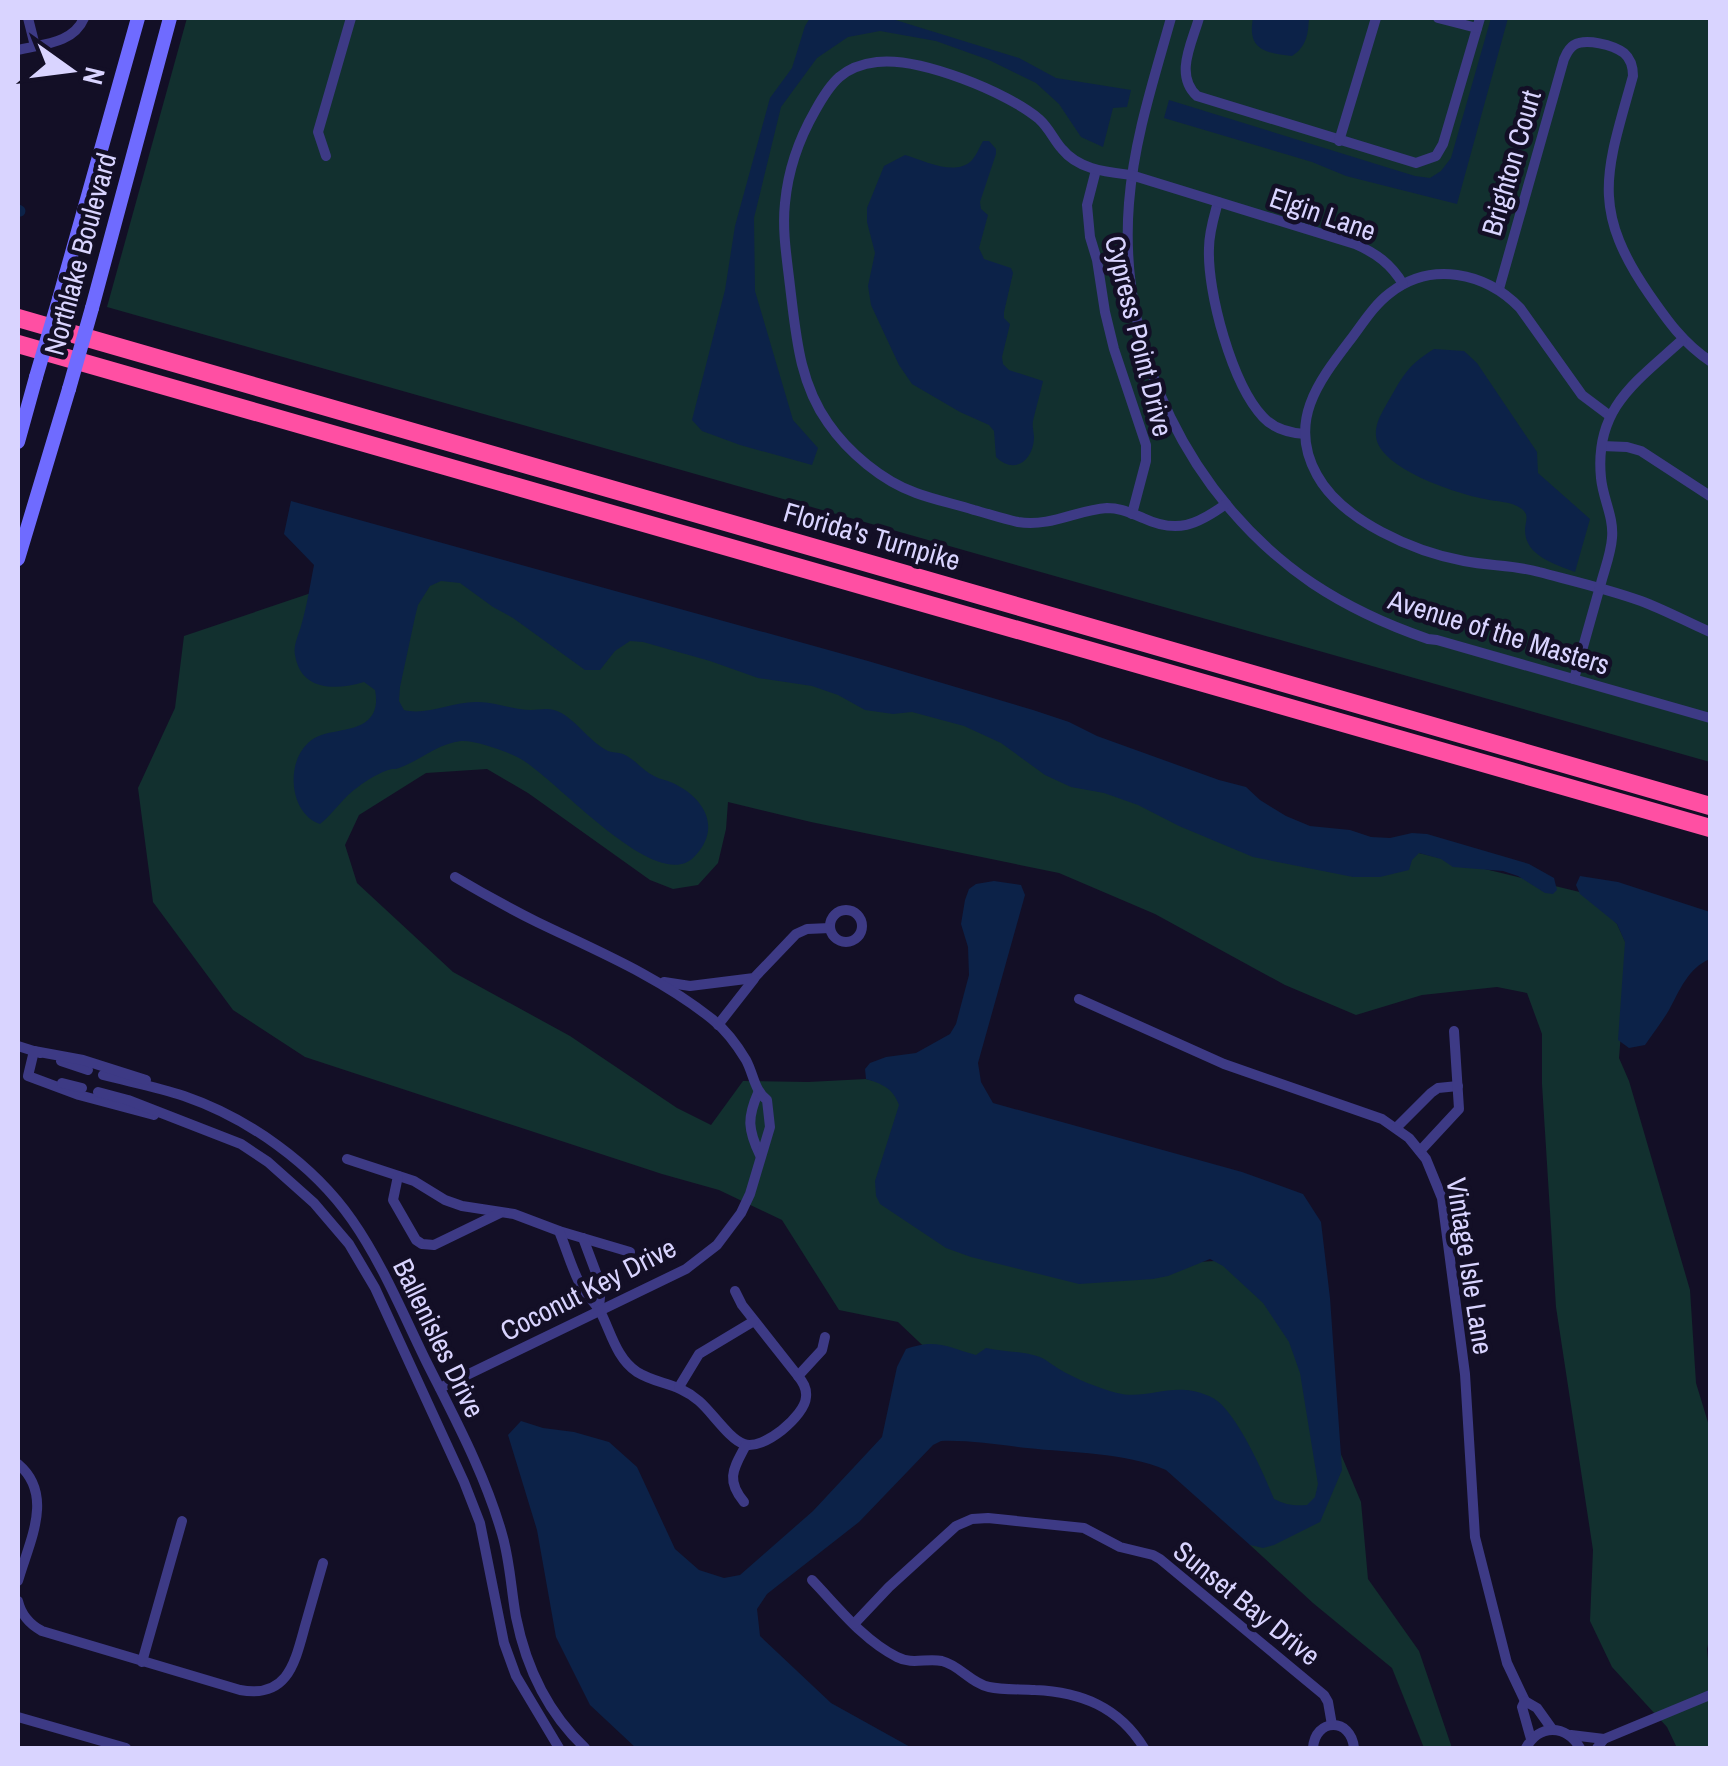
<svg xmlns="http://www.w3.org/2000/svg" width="1728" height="1766" font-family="'Archivo Narrow',sans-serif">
	<rect width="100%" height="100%" fill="#130f26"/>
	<g fill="#12302f">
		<polygon points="187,18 1710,18 1710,762 107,307"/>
		<polygon points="403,562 1030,741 1242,846 1419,853 1592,895 1617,924 1628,948 1619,1058 1629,1081 1690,1290 1696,1383 1710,1429 1710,1636 1707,1649 1710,1682 1710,1748 1677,1748 1667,1727 1612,1667 1590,1621 1593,1550 1556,1307 1542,1084 1542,1034 1527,993 1497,987 1422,995 1356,1015 1285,985 1155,914 1059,873 811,822 728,802 726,829 718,863 698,885 673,889 650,880 528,793 487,769 426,773 359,815 345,845 357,883 453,972 570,1036 677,1108 711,1125 743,1081 808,1082 866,1079 904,1088 1075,1269 1232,1260 1287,1319 1314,1390 1361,1502 1368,1579 1419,1651 1452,1748 1424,1748 1392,1668 1313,1603 1250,1545 1233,1442 1155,1406 937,1359 898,1322 839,1310 782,1220 719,1190 662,1174 305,1057 233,1010 153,902 138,788 175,708 184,636"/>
	</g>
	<g fill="#0c2248">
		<polygon points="810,18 889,18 1019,58 1056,78 1131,90 1127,107 1113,108 1103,147 1081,137 1059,104 1036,83 989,60 936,41 880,31 848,37 817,58 781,107 754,218 755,291 793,420 818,448 812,465 740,445 702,431 692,420 725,290 735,226 770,98 792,68 805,26"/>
		<path d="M1253,18H1309C1308,34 1307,46 1292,56C1265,53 1247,50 1253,18Z"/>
		<polygon points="1491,18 1508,18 1457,204 1346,176 1312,162 1164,118 1169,100 1415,176 1430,178 1441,171 1451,158"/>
		<path d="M983,141H989L996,149V154L980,202L981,209L988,215L979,248L984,259L1011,268L1013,273L1004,312V318L1010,324L1002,357L1003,364L1009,370L1043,381C1040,394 1036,408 1033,421C1032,427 1034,432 1034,438C1033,461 1014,475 996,457L994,431L989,425L960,412L912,384L899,365L871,305L868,286L875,253L867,222V208L884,166L905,155C923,160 953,176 970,162C976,157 979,148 983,141Z"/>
		<path d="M1434,349L1464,351L1477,363L1537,452L1538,473L1590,519L1575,572C1555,564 1525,556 1525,530C1525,521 1530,516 1522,509C1512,501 1496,502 1485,499C1457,494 1378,468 1376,436C1375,425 1380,416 1385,407C1402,378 1405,367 1434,349Z"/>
		<path d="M291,501L868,661L1033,710L1069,722L1097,736L1219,780L1246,787L1260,800L1286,816L1310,826L1350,830L1371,837L1390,838L1412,833L1427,834L1529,864L1554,878L1557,890L1553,894L1545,893L1518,876L1503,871L1453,867L1441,859L1419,853L1412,860L1409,870L1380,877H1353L1253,857L1179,826L1138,805L1104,793L1071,787L1045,775L1001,743L964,726L912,712L893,714L865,710L838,695L812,686L758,678L710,661L643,642L630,641L615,651L600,670H585L513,618L493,607L460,583L441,581L430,586L418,605L415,617L400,687L399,701L404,710C427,716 453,701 478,702C496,702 513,710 531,710C538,710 546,708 554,710C573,715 589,742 608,751C613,753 618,752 623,754C635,759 643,771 654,776C661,780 668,780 675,784C705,799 722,829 694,857C656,896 554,776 519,758C505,751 476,740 461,741C439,743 419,761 399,768C397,769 394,769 392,769C380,772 367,780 358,787C343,797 334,813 320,824C290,814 285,764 308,743C323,728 352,734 368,720C377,712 377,700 375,690L364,682C337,690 301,692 295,655C293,645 299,634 301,626C307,606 310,585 314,565L284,534Z"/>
		<path d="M1580,876L1618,882L1710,912V959C1688,968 1680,990 1669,1010C1662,1022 1653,1033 1645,1045L1629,1048L1618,1040L1625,942L1617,924L1580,894L1576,885Z"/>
		<path d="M994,881L1021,885L1025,895L978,1063L981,1082L993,1103L1242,1172L1303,1194L1321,1222L1330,1298L1342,1470L1320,1522L1274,1545L1263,1548L1250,1545L1166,1470C1124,1452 1072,1453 1027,1448C999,1445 969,1440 941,1441L933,1445L859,1522L767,1594L757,1609L760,1636L831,1703L912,1748H636L590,1705L556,1637L537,1530L508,1435L521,1421L543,1428L574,1432L609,1442L637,1467L675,1549L699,1570L724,1578L740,1575L813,1511L882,1437L897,1367L906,1349C935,1338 948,1347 976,1355L986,1348C1004,1352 1023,1351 1040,1357C1047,1360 1052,1365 1059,1369C1076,1379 1098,1388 1117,1393C1141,1399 1162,1388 1186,1390C1198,1391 1213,1396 1221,1404C1242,1425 1263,1472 1274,1499C1286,1505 1294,1506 1307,1505L1315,1497L1318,1484L1300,1373L1289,1342L1263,1303L1223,1266L1210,1259L1168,1276L1153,1279L1079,1284L971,1257L946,1248L880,1204L876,1196L875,1181L899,1105C893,1088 882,1084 866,1079L865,1069L870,1063L886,1057L916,1053L950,1034L956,1024L969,975L968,947L961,924L965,900L969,889L976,884Z"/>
	</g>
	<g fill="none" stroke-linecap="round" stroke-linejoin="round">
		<polyline stroke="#0c2248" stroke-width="11" points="18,210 20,211"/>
		<g stroke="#3d3a85" stroke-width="10">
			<polyline points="28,18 35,46"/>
			<path d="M1171,18C1154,79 1134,139 1129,203C1117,350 1190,500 1312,583C1348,607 1387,625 1428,639L1437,640L1710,718"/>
			<path d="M1199,18C1192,43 1174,75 1197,96L1416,163L1436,156L1443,144L1480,18"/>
			<polyline points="1438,18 1477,28"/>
			<path d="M18,50C42,44 73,44 84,18"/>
			<polyline points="1339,141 1376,18"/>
			<polyline points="326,156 318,132 351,18"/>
			<polyline points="1096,170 1087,205 1090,237 1097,260 1105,312 1114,349 1146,445 1146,461 1132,514"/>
			<path d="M1218,202C1214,217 1209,232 1209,248C1207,292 1232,384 1263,417C1274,429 1289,433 1305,434"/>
			<path d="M1499,289L1564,59C1567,53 1568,49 1574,45C1586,38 1613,45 1624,53C1631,59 1633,67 1633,76C1607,170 1589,207 1649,294C1667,320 1683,343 1710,361"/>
			<path d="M1610,416L1582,395L1520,308C1485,272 1431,261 1390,293C1374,305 1363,323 1351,339C1319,381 1287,421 1317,475C1342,521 1415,552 1464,561C1489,566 1515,565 1539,572C1573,581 1608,589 1641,601C1665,610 1687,622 1710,632"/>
			<polyline points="1602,446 1627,447 1641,451 1710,496"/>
			<path d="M1226,504C1197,525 1177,534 1143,518C1130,513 1121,508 1107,508C1076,510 1052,527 1018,522C1003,519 989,514 974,510C955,504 935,500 916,493C882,481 848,452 828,423C799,382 796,335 790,286C787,259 782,231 785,203C788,171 799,139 815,111C831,82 843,66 877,62C920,57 1007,92 1039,119C1049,128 1054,140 1062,149C1079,170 1107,172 1131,175L1355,244C1376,253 1391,264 1403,284"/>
			<path d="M1574,679C1583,647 1592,615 1601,583C1605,568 1611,553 1612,538C1614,517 1603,499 1601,478C1594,408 1636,382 1682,340"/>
			<circle cx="846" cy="926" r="16"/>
			<polyline points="664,982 690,986 754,978 796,934 807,929 830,928"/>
			<polyline points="1079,999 1224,1064 1382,1119 1409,1138 1426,1159 1442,1198 1465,1374 1475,1537 1507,1663 1525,1701"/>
			<polyline points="718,1025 754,979"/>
			<polyline points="18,1046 40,1053"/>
			<polyline points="61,1061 88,1070"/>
			<path d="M103,1075C130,1082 158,1087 184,1096C248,1118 313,1164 352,1220C382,1263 403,1314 426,1361C454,1417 485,1474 502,1534C510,1561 511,1589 516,1617C526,1667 548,1713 585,1748"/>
			<polyline points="146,1080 83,1060 34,1051 28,1076 79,1095 154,1115"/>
			<polyline points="62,1083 82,1088"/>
			<polyline points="98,1092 128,1100 241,1144 268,1162 314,1203 349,1244 375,1288 464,1482 480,1523 504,1643 516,1676 559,1748"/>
			<path d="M758,1093C747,1118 748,1130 760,1155"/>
			<polyline points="1396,1128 1431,1093 1438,1088 1458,1086"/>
			<polyline points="1420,1151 1459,1109 1454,1031"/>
			<polyline points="347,1159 414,1181 445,1200 462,1206 514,1214 559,1231 630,1252"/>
			<polyline points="398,1176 393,1200 416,1240 422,1244 434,1245 500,1213"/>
			<path d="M559,1231C566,1248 571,1266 579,1282C584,1293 595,1302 601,1313C611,1333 617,1359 637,1372C658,1385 677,1382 699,1401C712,1412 729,1439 744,1444C763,1451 805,1416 806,1397C807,1388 803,1382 798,1376L742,1305L735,1291"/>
			<polyline points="583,1238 601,1286 599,1308"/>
			<polyline points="798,1376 822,1350 825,1337"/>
			<polyline points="679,1387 699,1354 754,1321"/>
			<path d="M440,1388L686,1269L717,1245L741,1213L750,1194L770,1127L767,1100C754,1090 754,1075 746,1060C737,1045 726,1030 712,1019C658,976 597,951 537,922C509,908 482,893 455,877"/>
			<path d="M18,1464C55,1495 29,1542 18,1581"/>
			<path d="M744,1502C725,1479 734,1468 746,1445"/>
			<path d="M812,1580C838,1607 863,1640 897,1657C912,1665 926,1658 942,1661C959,1665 971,1683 989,1687C1003,1690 1020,1689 1035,1690C1081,1692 1119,1707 1144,1748"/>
			<path d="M18,1601C21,1614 29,1624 42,1631L240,1690C288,1699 295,1662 305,1626C311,1605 317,1584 323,1563"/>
			<polyline points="854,1624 889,1587 956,1526 972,1519 988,1518 1084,1528 1120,1547 1153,1555 1160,1559 1324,1695 1328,1702 1332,1725"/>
			<polyline points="142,1662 182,1521"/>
			<polyline points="18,1717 126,1748"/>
			<polyline points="1571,1735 1604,1739 1597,1748"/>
			<polyline points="1531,1739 1522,1707 1525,1701 1537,1708 1552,1729"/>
			<polyline points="1604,1739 1710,1695"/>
			<path d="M1313,1748C1315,1718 1351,1717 1354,1748"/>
			<path d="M1526,1748C1539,1724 1566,1724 1580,1748"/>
		</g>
		<g stroke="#6f6bff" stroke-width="14">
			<polyline points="59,299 138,18"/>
			<polyline points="92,308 170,18"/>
			<polyline points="18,442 36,377"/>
			<polyline points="18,559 69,389"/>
		</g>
		<g stroke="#ff4fa3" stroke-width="18">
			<polyline points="18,318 1710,806"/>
			<polyline points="18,344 1710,828"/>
		</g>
		<g stroke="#6f6bff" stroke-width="14">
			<polyline points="36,377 59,299"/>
			<polyline points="69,389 92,308"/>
		</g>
	</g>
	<g text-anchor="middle" stroke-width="9" stroke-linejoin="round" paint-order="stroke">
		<g font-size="28" fill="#d9d4ff" stroke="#130f26">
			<text transform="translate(1511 163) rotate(-74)" y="10">Brighton Court</text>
			<text transform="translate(1323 214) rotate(19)" y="10">Elgin Lane</text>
			<text transform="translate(80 254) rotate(-75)" y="10">Northlake Boulevard</text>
			<text transform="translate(1139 336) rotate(76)" y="10">Cypress Point Drive</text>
			<text transform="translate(872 536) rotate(16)" y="10">Florida's Turnpike</text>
			<text transform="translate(1499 632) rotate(17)" y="10">Avenue of the Masters</text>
			<text transform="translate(1470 1266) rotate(81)" y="10">Vintage Isle Lane</text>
			<text transform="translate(588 1289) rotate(-27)" y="10">Coconut Key Drive</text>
			<text transform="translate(439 1338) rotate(64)" y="10">Ballenisles Drive</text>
			<text transform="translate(1247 1603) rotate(39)" y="10">Sunset Bay Drive</text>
		</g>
	</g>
	<rect width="1728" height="1766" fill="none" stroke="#d9d4ff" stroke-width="40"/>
	<g transform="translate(70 70) rotate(104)" stroke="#130f26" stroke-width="8" paint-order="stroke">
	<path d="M0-8L18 38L0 25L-18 38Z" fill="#d9d4ff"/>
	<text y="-15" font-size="28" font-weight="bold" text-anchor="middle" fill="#d9d4ff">N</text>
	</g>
</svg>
